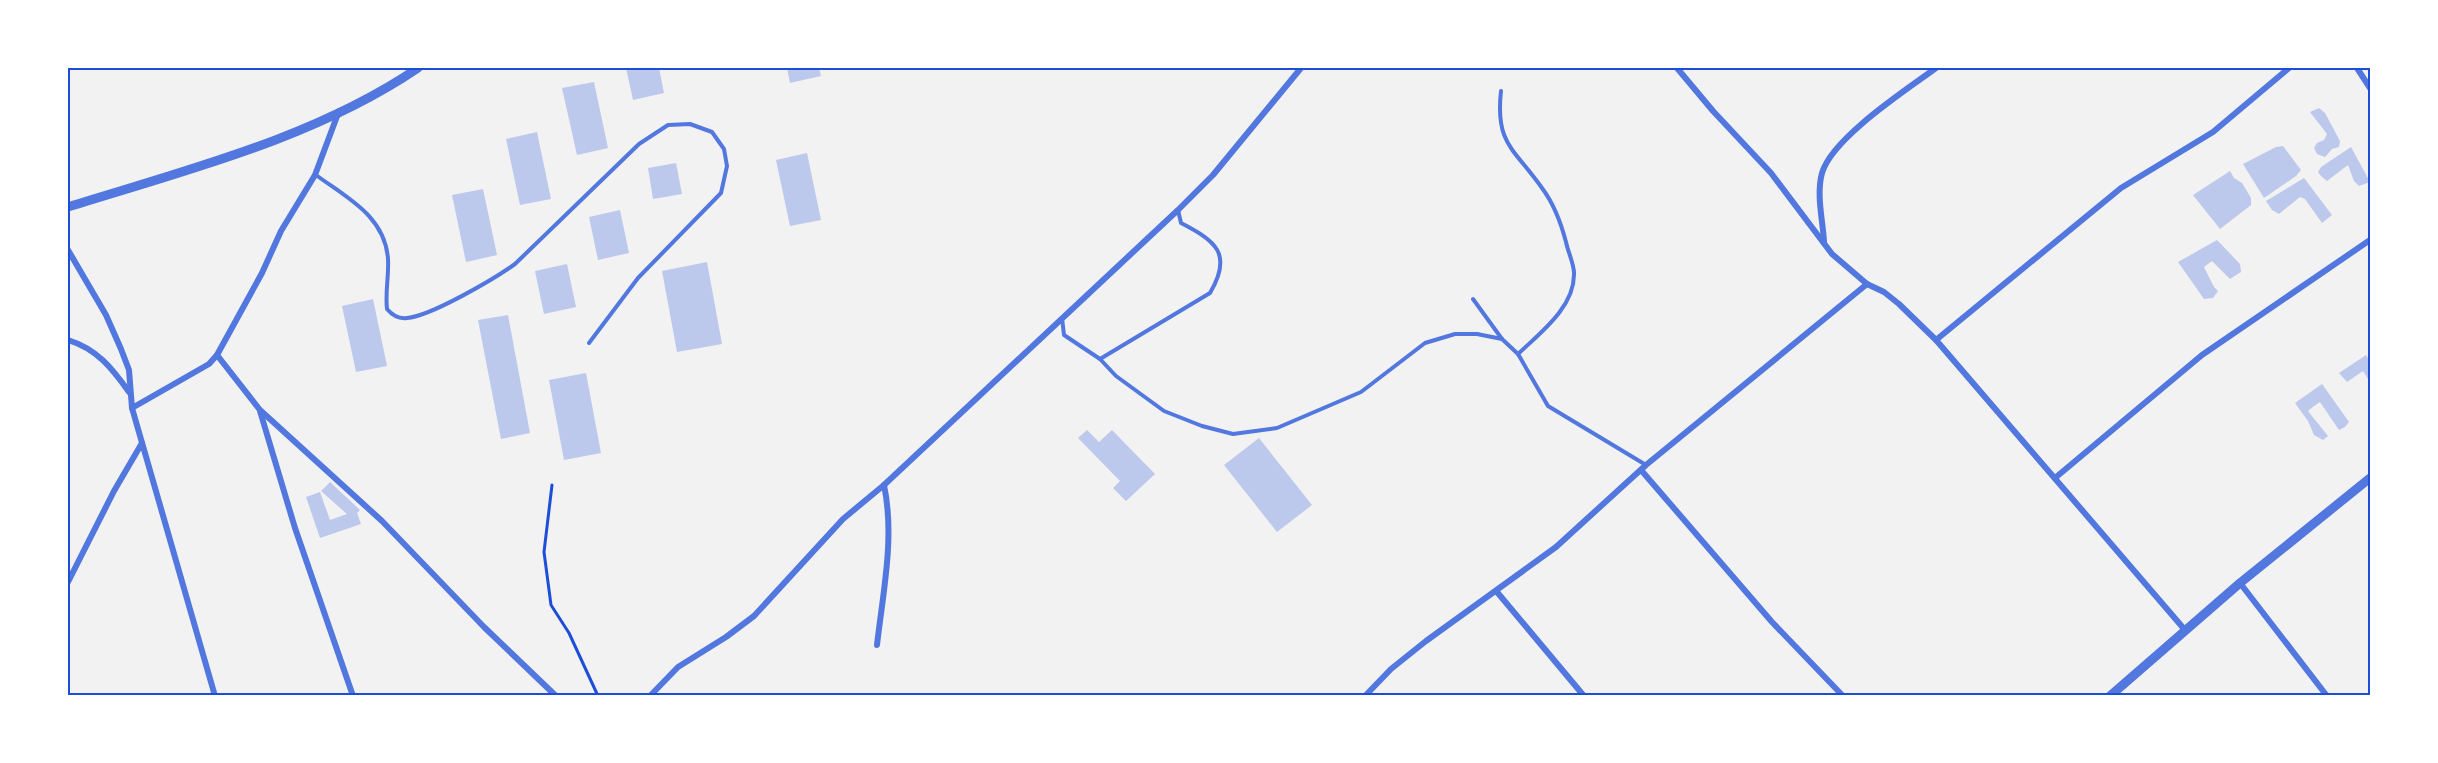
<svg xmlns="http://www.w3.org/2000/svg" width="2438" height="763" font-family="'Space Grotesk',sans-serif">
	<rect width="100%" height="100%" fill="#f2f2f2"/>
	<g fill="#bdc9ec">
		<polygon points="626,68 659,68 664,93 633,100"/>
		<polygon points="787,68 819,68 821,76 790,83"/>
		<polygon points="594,82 608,148 577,155 562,88"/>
		<polygon points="2319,108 2325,113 2340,141 2339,147 2332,149 2325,157 2317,154 2314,148 2317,143 2324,140 2327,134 2310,112"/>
		<polygon points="537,132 551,199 520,205 506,139"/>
		<polygon points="2283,146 2301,170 2296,176 2264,198 2243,164 2276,147"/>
		<polygon points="2351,147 2370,182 2359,186 2354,181 2348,165 2327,181 2321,176 2318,172 2321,167"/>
		<polygon points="807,153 821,220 790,226 776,160"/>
		<polygon points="676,163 682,194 653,199 648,168"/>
		<polygon points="2230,171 2234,178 2242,183 2251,198 2251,205 2220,229 2193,195"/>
		<polygon points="2304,178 2332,215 2322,223 2305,199 2300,197 2279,214 2272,210 2266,201"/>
		<polygon points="483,189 497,255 466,262 452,195"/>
		<polygon points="620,210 629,253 598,260 589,217"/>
		<polygon points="2217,240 2240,264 2241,272 2230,279 2212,261 2204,267 2214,287 2218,291 2213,298 2204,299 2178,262"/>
		<polygon points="707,262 722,344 677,352 662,271"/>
		<polygon points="567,264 576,307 544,314 535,271"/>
		<polygon points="373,299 387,366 356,372 342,306"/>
		<polygon points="508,315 530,433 501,439 478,320"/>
		<polygon points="2366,355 2370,361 2370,382 2363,371 2347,382 2339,373"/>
		<polygon points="586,373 601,453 564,460 549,380"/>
		<polygon points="2322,384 2349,422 2345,427 2339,430 2320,402 2314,406 2308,411 2328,436 2323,440 2314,435 2308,421 2295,403"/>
		<polygon points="1087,430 1099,442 1112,430 1155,474 1126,501 1113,488 1120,481 1078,438"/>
		<polygon points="1259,438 1312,505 1277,532 1224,465"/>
		<polygon points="330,482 360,510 357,513 361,524 320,538 306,497 320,492 330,520 347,514 321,491"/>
	</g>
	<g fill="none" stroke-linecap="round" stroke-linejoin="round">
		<polyline stroke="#1d4ed8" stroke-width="3" points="552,485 544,552 551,605 569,633 598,696"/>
		<g stroke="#5277de" stroke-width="4">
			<path d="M1501,91C1495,145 1515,149 1542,188C1554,204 1561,223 1566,242C1568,252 1574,264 1574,273C1575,307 1540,333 1518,354"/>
			<path d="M316,175C347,198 385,216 388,259C389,276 385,292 387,309C392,315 399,319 407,318C431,316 494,279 515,264L639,144L668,125L690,124L712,132L724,149L727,166L721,193L638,278L589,343"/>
			<polyline points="1473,299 1502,339 1518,354 1548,406 1646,465"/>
			<polyline points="1062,318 1064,335 1100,359 1116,376 1164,411 1202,426 1233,434 1277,428 1361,392 1425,343 1455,334 1477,334 1502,339"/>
			<path d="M1100,359L1210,293C1233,254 1216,241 1181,223L1178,210"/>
		</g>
		<g stroke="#5277de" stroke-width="6">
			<polyline points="1677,68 1713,111 1771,173 1832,254 1867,284 1884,292 1899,304 1936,340 2185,630"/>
			<polyline points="2357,68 2370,88"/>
			<path d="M1824,242C1823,221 1816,195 1822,173C1832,138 1906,90 1936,68"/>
			<polyline points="68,250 106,315 121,349 129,370 132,408 215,696"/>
			<path d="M68,340C97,349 112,368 129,392"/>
			<polyline points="1936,340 2121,188 2213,132 2289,68"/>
			<polyline points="217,355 260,410 382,521 484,627 556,696"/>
			<polyline points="132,408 209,364 217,355 262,273 281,231 315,175 339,111"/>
			<polyline points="260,411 295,528 353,696"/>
			<polyline points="1641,470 1772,622 1843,696"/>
			<polyline points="2055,478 2202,355 2370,240"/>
			<polyline points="68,582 114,491 142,443"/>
			<polyline points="2240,583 2327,696"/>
			<polyline points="1497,592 1584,696"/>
			<path d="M877,645C883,592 895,537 884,485"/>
			<polyline points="650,696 678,667 726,637 754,616 843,519 884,485 1178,210 1213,175 1301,68"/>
			<polyline points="1365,696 1391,669 1426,641 1556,547 1646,465 1867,284"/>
		</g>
		<g stroke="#5277de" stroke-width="9">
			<path d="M68,207C186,170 315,138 418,68"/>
			<polyline points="2110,696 2240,583 2370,478"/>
		</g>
	</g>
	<rect width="2438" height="763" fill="none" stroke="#ffffff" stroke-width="138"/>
	<rect x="69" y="69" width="2300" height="625" fill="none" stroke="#1d4ed8" stroke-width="2"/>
</svg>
